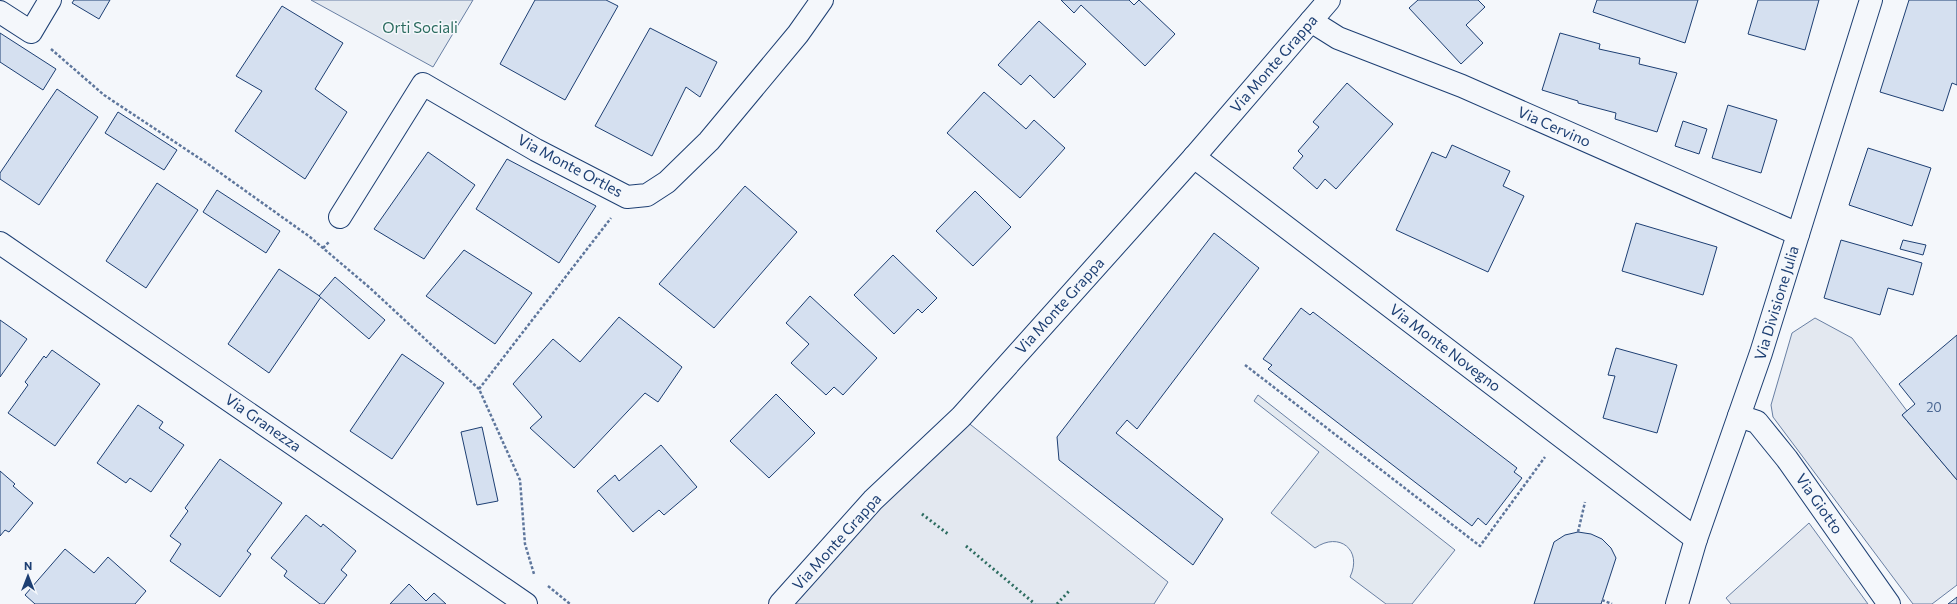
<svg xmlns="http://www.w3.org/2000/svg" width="1957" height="604" font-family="Commissioner,sans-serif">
	<rect width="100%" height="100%" fill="#f4f7fb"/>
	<g fill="#e3e9f0" stroke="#687fa3">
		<polygon points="311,0 473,0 433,67"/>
		<path d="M1258,395L1455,550L1412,604H1386L1350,577C1363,550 1339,531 1315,548L1271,513L1319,452L1254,401Z"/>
	</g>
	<g fill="#e3e8f0" stroke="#687fa3">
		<polygon points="1815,318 1852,338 1907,411 1902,415 1957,480 1957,585 1932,604 1913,604 1773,417 1771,405 1792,333"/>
		<polygon points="961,417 1168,582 1154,604 780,604"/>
		<polygon points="1809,523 1868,604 1731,604 1726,598"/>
	</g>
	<g fill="#d5e0f0" stroke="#1d3f73">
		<polygon points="74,0 110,0 99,19 72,3"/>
		<polygon points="535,0 606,0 618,6 565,100 500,64"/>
		<polygon points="1061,0 1129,0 1134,5 1139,0 1175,34 1145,66 1081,5 1074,13"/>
		<polygon points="1418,0 1478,0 1485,7 1466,25 1483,43 1461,64 1409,8"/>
		<polygon points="1597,0 1698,0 1685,43 1593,12"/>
		<polygon points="1758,0 1819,0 1805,50 1748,34"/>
		<polygon points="1909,0 1957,0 1957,85 1952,83 1943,111 1880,92"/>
		<polygon points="282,6 343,43 315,89 347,112 305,179 235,131 262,91 236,76"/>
		<polygon points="1039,21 1086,64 1054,98 1030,75 1021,85 998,65"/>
		<polygon points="650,28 717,62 700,97 686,87 652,156 595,126"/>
		<polygon points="0,33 56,69 43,90 0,62"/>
		<polygon points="1560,33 1600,44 1599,49 1640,58 1639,64 1677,73 1657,132 1615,119 1616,113 1578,103 1578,101 1542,90"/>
		<polygon points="1347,83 1393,124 1336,189 1325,179 1317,189 1293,168 1303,156 1298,151 1319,127 1313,122"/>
		<polygon points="57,89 98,117 39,205 0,179 0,173"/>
		<polygon points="984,92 1026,129 1034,120 1065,148 1020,198 947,133"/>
		<polygon points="1728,105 1777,120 1761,173 1712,158"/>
		<polygon points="118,112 177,150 164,170 105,133"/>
		<polygon points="1683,121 1707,129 1699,154 1675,146"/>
		<polygon points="1452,145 1510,171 1503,186 1524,196 1488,272 1396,230 1432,152 1446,158"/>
		<polygon points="1868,148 1931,168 1912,226 1849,205"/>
		<polygon points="428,152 475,185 424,259 374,229"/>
		<polygon points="507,159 596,206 559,263 476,209"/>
		<polygon points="157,183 198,210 146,288 106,261"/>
		<polygon points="745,186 797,232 714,328 659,284"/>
		<polygon points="217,190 280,231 266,253 203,212"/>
		<polygon points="975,191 1011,227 973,266 936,231"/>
		<polygon points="1636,223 1717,247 1703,295 1622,271"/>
		<polygon points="1214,233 1259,268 1137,429 1127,420 1116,433 1223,519 1193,565 1059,460 1057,437"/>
		<polygon points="1841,240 1922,263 1913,295 1888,288 1880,315 1824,298"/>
		<polygon points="1903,240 1926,245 1923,255 1900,249"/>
		<polygon points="464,250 532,293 495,344 426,296"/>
		<polygon points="893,255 937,298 922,313 918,309 894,334 854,295"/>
		<polygon points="279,269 321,297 269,373 228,344"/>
		<polygon points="335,277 385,320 369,339 319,296"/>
		<polygon points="810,296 877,358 843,395 834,387 826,395 791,363 809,344 786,323"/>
		<polygon points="1301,308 1310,315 1313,312 1517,468 1514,472 1522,478 1486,525 1478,518 1472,526 1268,369 1272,365 1263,359"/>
		<polygon points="619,317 682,367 658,402 645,393 574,468 530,428 542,417 513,384 553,339 580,362"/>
		<polygon points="0,320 27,339 0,377"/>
		<polygon points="1957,335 1957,480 1902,415 1915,404 1899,384"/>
		<polygon points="1616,348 1677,365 1657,433 1603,418 1615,376 1608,375"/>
		<polygon points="52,350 100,384 55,446 8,413 28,385 25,382 44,356 46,358"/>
		<polygon points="402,354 444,383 392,459 350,431"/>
		<polygon points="776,394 815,433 769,478 730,441"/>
		<polygon points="138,405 163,422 159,428 184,445 151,492 130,478 126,483 97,463"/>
		<polygon points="482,427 498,501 477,505 461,432"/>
		<polygon points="661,445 697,487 664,515 659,510 633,532 597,491 615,475 619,481"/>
		<polygon points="220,459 282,503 247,551 251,554 220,597 170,561 181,544 170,536 188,511 185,508"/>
		<polygon points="0,471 15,484 13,486 33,503 9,532 5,530 0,536"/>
		<polygon points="306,515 321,527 323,524 356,551 341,570 347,575 324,604 320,604 284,576 287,571 271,558"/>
		<polygon points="1578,532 1591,534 1602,539 1611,548 1616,558 1601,604 1534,604 1554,542 1565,535"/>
		<polygon points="65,549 94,573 108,557 146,591 135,604 35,604 25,595"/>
		<polygon points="409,584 426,601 434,593 446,604 390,604"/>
		<polygon points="1957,597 1957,604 1948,604"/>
	</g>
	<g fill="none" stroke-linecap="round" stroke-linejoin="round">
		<g stroke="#1d3f73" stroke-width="24">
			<g id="minor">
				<polyline points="0,12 31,32 50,0"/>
				<polyline points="1311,21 1338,38 1462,86 1798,234"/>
				<polyline points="1194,157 1696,539"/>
				<polyline points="340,217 423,84 536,150 627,197 647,195 667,182 709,141 798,34 822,0"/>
				<polyline points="1739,416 1757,422 1787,459 1889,604"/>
				<polyline points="1677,604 1696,539 1761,353 1871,0"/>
			</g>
		</g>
		<g stroke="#1d3f73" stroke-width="24">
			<g id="secondary">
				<polyline points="0,243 526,604"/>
				<polyline points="780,604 873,500 961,417 1194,157 1329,0"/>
			</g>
		</g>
		<g stroke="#5e769c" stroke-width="2.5" stroke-dasharray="3 2" stroke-linecap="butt">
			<polyline points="51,49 104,95 205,162 310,237 370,288 479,389 520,480 525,544 534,574"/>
			<polyline points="323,248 329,242"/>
			<polyline points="1245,365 1480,546 1545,457"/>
			<polyline points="479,389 611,218"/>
			<polyline points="1578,532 1585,502"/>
			<polyline points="548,586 570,604"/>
			<polyline points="1602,600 1612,604"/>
		</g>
		<use href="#minor" stroke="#f4f7fb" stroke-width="22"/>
		<use href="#secondary" stroke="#f4f7fb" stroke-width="22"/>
		<g stroke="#2c6c60" stroke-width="3" stroke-dasharray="2 3" stroke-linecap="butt">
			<polyline points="922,514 948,534"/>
			<polyline points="966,546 1035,604"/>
			<polyline points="1057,604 1070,590"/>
		</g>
	</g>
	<g text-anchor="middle" stroke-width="3" stroke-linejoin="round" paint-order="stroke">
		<g font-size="13" fill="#4b6792">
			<text x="1934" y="412">20</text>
		</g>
		<g font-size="15" fill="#2c6c60" stroke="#f4f7fb">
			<text x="420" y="33">Orti Sociali</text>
		</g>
		<g font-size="15" fill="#1d3f73" stroke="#f4f7fb">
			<text transform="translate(1274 64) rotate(-49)" y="5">Via Monte Grappa</text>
			<text transform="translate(1554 127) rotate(24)" y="5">Via Cervino</text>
			<text transform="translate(570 166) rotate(28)" y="5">Via Monte Ortles</text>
			<text transform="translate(1777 303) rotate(-73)" y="5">Via Divisione Julia</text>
			<text transform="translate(1060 306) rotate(-48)" y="5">Via Monte Grappa</text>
			<text transform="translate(1445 348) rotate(37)" y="5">Via Monte Novegno</text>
			<text transform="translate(263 423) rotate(35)" y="5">Via Granezza</text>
			<text transform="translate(1819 504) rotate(55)" y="5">Via Giotto</text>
			<text transform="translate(837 542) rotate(-48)" y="5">Via Monte Grappa</text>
		</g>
	</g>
	<g transform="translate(28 576)" stroke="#f4f7fb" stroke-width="3" paint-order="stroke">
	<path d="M0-3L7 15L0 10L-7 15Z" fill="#1d3f73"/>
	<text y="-6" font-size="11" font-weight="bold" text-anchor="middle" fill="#1d3f73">N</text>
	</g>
</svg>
